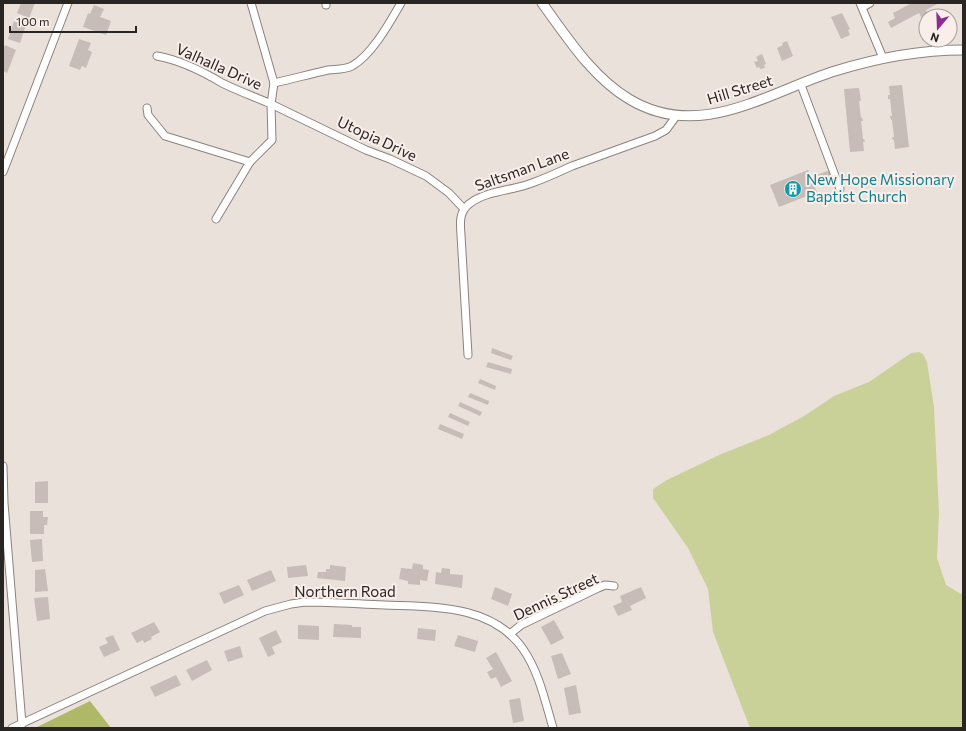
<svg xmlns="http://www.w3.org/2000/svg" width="966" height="731" font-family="Commissioner,sans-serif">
	<rect width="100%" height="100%" fill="#ebe1db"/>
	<polygon fill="#cad198" points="919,352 923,354 927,362 934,407 939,513 937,558 946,585 963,595 963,728 750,728 713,632 708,589 688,548 653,498 653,489 667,480 719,455 769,435 804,416 834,396 869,382 911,353"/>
	<polygon fill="#afb867" points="90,701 111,728 35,728"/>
	<g fill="#c7bcb7">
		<polygon points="21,3 35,3 29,18 17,13"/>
		<polygon points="912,3 939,3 926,10 927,12 930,11 933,16 926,16 926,26 919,13 891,28 888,22 895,18 893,13"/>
		<polygon points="94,5 104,9 100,17 111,21 106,35 83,27 88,13 90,14"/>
		<polygon points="842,13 850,29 848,30 850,35 841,39 831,17"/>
		<polygon points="14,21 26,25 20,43 8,39"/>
		<polygon points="79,39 91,43 88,50 92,52 86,68 82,66 80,70 69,66"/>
		<polygon points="787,41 793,56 782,61 777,48 783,45 782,43"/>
		<polygon points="5,45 16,50 7,73 3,71 3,50"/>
		<polygon points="762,54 766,64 764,65 765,68 760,69 759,67 757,68 754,62 758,61 756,57"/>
		<polygon points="902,85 909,147 895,149 894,140 893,140 892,137 894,137 892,120 891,120 890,116 892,116 890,99 888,99 888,95 890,95 889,86"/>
		<polygon points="859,88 861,101 859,101 861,118 862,117 863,121 861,121 863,139 864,139 865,142 863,142 864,151 850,152 844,89"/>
		<polygon points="808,170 811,177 830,170 833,178 814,186 817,192 779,207 770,185"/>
		<polygon points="492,348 513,356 511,360 491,353"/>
		<polygon points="488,362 512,369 511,374 486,367"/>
		<polygon points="480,379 496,386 495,390 478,383"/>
		<polygon points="470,393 489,401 488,405 468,397"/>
		<polygon points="460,402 482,412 480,416 458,406"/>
		<polygon points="450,413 470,422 468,426 448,417"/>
		<polygon points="440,424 464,434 462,439 438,429"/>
		<polygon points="48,481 48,503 35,503 35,482"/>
		<polygon points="30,511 43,511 43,517 48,517 47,525 44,525 44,534 30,534"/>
		<polygon points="42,539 43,561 32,562 30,540"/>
		<polygon points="413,563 423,565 423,569 429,570 427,581 420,580 420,585 408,584 408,581 399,579 401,568 412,569"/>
		<polygon points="306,565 308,576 288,578 287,567"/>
		<polygon points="330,565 346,567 345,581 317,578 318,572 326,572 326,569 330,569"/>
		<polygon points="442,568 450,569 450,574 463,575 462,588 435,584 436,572 441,573"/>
		<polygon points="45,569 48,591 35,592 35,570"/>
		<polygon points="271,570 276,581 252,591 247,580"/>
		<polygon points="239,585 244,595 224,604 219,593"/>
		<polygon points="495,587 512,594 508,606 491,599"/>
		<polygon points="641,587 646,598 630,606 632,610 618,616 613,606 622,602 620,596"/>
		<polygon points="48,597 50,619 37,621 34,598"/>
		<polygon points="554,620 564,638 551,645 541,627"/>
		<polygon points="154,622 160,632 151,637 152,639 144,643 143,640 137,643 131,633"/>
		<polygon points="334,624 352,625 352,627 361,627 361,638 333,637"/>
		<polygon points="298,625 319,626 319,640 298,639"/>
		<polygon points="418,628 436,630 435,641 417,639"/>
		<polygon points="276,630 282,642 272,647 275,654 268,657 259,638"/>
		<polygon points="113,635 120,650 104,657 99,647 108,643 105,638"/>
		<polygon points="458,635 478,641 475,652 454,646"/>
		<polygon points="240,646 243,657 228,662 224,651"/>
		<polygon points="496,652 512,681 501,687 496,677 491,679 487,672 493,669 486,658"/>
		<polygon points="562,653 571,674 558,679 551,656"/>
		<polygon points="207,660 212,670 192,681 186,670"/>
		<polygon points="176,675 181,685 155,697 150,687"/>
		<polygon points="576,685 581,713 569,715 564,688"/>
		<polygon points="520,698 524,721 513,723 509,700"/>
	</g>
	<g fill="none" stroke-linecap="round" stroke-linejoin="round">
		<g stroke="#8c827e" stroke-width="9">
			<g id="minor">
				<polyline points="251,3 274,83 271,104 366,150 390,159 426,176 449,193 464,209"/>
				<polyline points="326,3 326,5"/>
				<polyline points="860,3 883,58"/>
				<polyline points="863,7 870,3"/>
				<path d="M274,83C292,79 310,74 328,70C336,69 344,70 352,66C372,55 390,22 401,3"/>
				<polyline points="801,85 840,189"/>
				<path d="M147,108L148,115L165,136L250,162L272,140L271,104C255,97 238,91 222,83C202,71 180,60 157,56"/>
				<polyline points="3,172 68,3"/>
				<polyline points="216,219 250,162"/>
				<path d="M468,355L461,235C460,223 459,212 469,204C487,190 512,191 532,183C546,178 559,172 572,166C599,156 627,146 655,136L666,130L677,115"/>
				<polyline points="3,466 4,503 22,724"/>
				<polyline points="510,634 521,625 598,588 605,585 614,586"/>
				<path d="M12,728L265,611L291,604L305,602C331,602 358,604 384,605C433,607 492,604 523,649C539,672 545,701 553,728"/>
			</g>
		</g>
		<g stroke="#8c827e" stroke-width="11">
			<path id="tertiary" d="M542,3C567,37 592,77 629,99C700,142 768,92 835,71C877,58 919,50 963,50"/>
		</g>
		<use href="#minor" stroke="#fff" stroke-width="7"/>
		<use href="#tertiary" stroke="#fff" stroke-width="9"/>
	</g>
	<defs>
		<g id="building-disc" transform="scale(0.9)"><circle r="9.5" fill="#0f9aa8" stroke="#f9eee9"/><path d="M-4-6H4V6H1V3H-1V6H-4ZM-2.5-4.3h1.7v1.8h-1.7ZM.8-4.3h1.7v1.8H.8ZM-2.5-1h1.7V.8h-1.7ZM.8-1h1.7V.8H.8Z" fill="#fff"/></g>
	</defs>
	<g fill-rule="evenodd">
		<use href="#building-disc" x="793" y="189"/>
	</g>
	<g text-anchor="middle" stroke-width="4" stroke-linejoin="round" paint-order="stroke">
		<g font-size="15" fill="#292523" stroke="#f9eee9">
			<text transform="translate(219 67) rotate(24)" y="5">Valhalla Drive</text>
			<text transform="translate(740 90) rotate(-17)" y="5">Hill Street</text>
			<text transform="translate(377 139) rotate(25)" y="5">Utopia Drive</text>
			<text transform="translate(522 170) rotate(-20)" y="5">Saltsman Lane</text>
			<text x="345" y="597">Northern Road</text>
			<text transform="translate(556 597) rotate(-25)" y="5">Dennis Street</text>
		</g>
		<g font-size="15" fill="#0d838f" stroke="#f9eee9" text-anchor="start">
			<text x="806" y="185">New Hope Missionary<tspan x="806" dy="17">Baptist Church</tspan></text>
		</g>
	</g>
	<rect width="966" height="731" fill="none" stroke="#292523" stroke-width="8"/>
	<g transform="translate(938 28) rotate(199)"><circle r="19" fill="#f9eee9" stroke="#a69e9a"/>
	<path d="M0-3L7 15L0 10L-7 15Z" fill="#8c2b94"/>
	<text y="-6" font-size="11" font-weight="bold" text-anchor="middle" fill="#292523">N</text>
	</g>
	<path d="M10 26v6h126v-6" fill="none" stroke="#292523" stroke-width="2"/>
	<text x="16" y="26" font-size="12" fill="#292523" stroke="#f9eee9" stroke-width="3" paint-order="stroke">100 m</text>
</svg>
